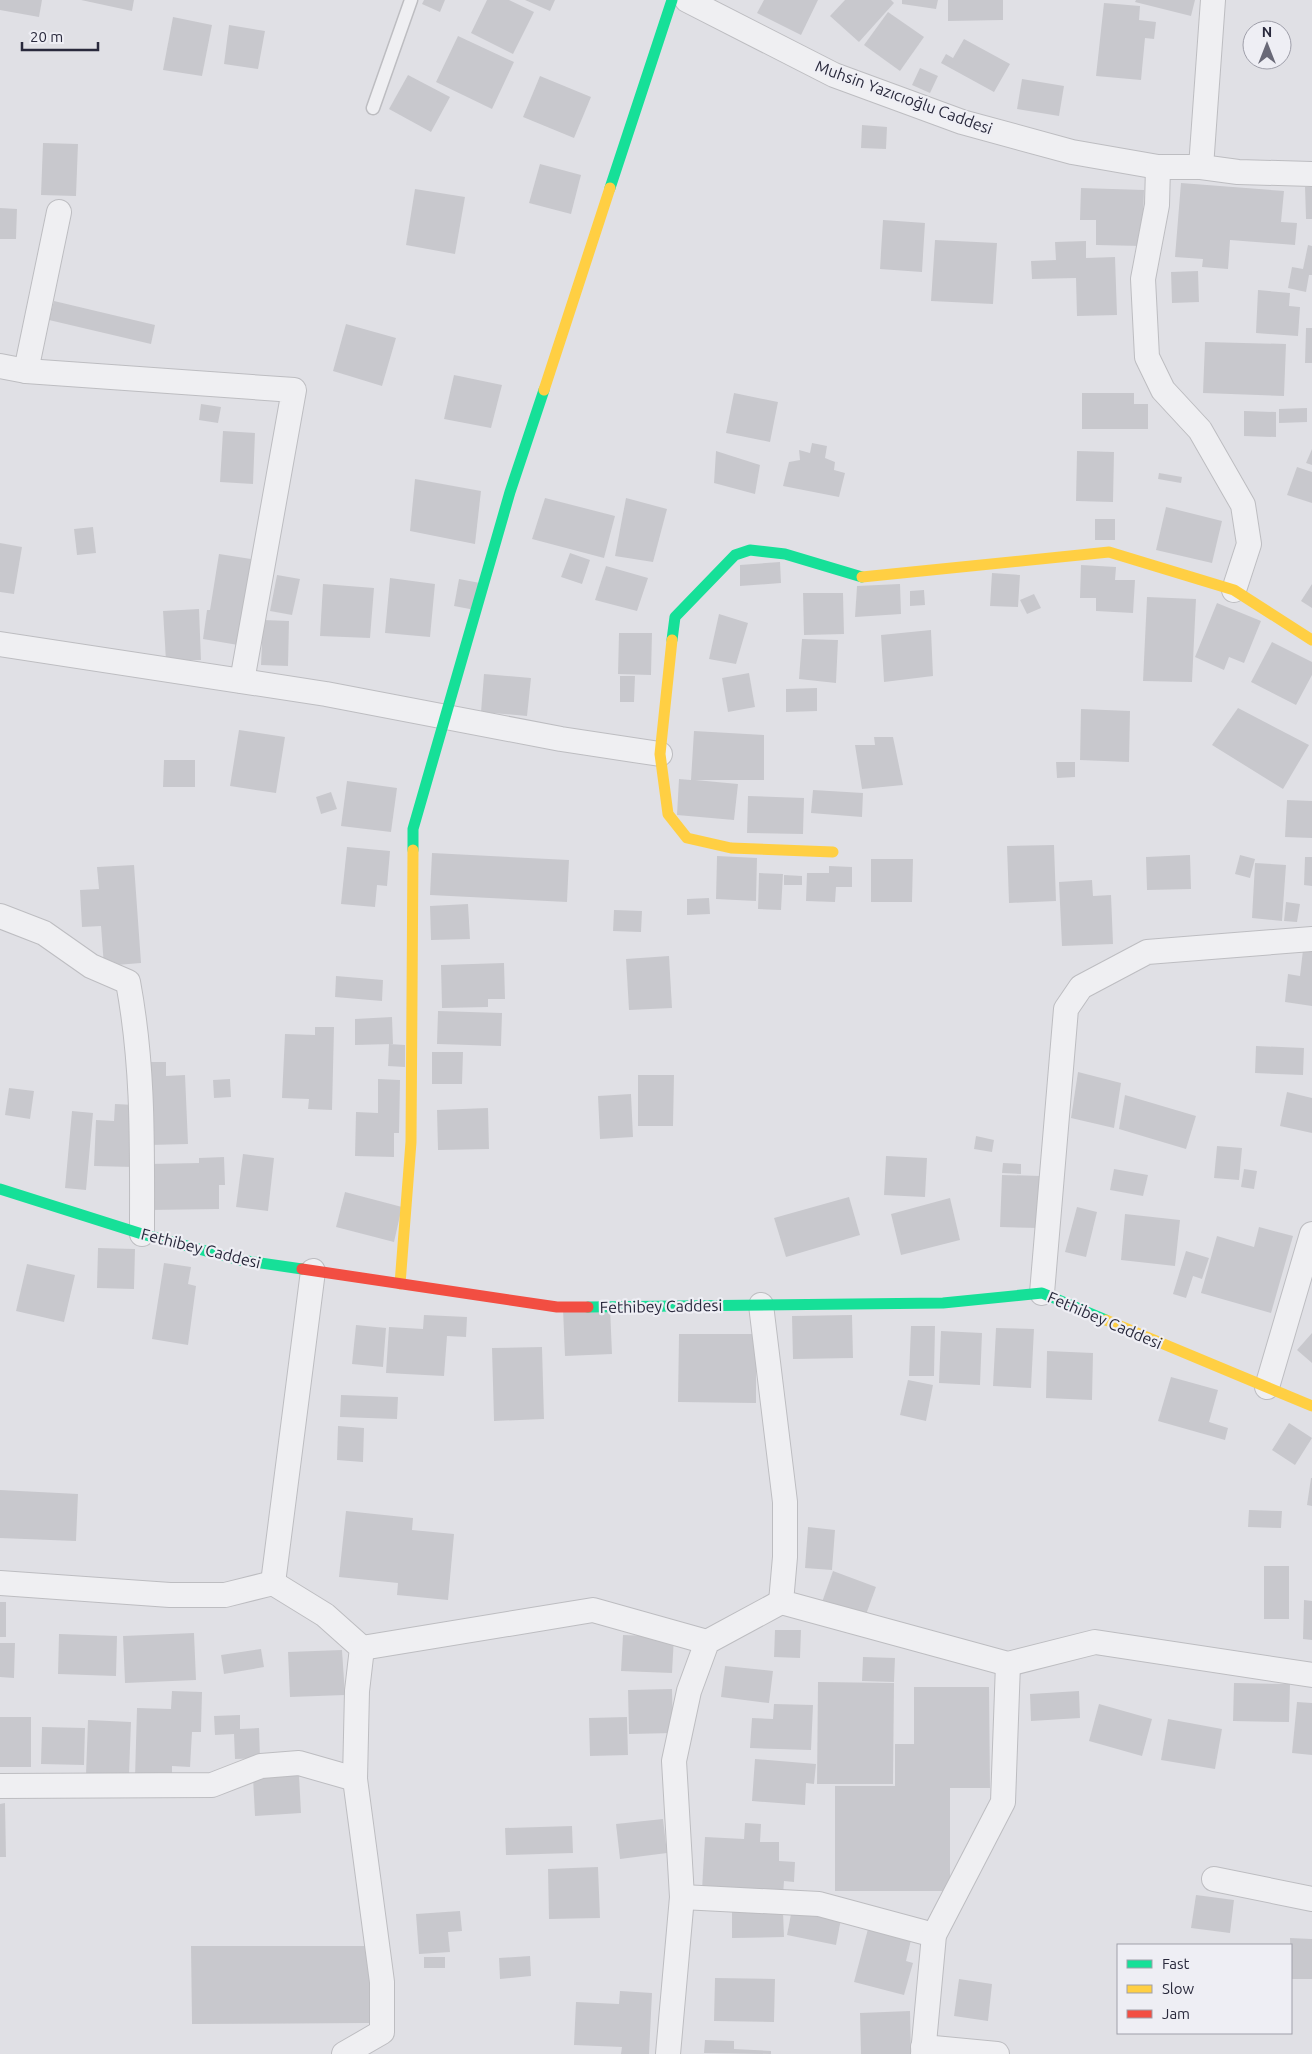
<svg xmlns="http://www.w3.org/2000/svg" width="1312" height="2054" font-family="Ubuntu,sans-serif">
	<rect width="100%" height="100%" fill="#e0e0e5"/>
	<g fill="#c8c8cd">
		<polygon points="0,0 42,0 39,17 0,10"/>
		<polygon points="81,0 134,0 132,11"/>
		<polygon points="424,0 445,0 440,12 422,4"/>
		<polygon points="487,0 509,0 534,12 513,54 471,33"/>
		<polygon points="525,0 555,0 550,11"/>
		<polygon points="764,0 818,0 801,35 757,13"/>
		<polygon points="845,0 891,0 894,3 859,42 830,16"/>
		<polygon points="902,0 938,0 936,9 902,4"/>
		<polygon points="948,0 1003,0 1003,20 948,21"/>
		<polygon points="1136,0 1195,0 1191,16 1135,2"/>
		<polygon points="1104,3 1140,6 1139,20 1156,22 1154,39 1145,38 1141,80 1096,76"/>
		<polygon points="888,12 924,37 900,71 864,45"/>
		<polygon points="173,17 212,25 202,76 163,70"/>
		<polygon points="229,25 265,31 258,69 224,64"/>
		<polygon points="458,36 514,62 492,109 436,82"/>
		<polygon points="964,39 1010,64 994,92 941,63 946,54 953,58"/>
		<polygon points="920,68 938,76 930,93 912,85"/>
		<polygon points="408,75 450,97 431,132 389,109"/>
		<polygon points="540,76 591,97 574,138 523,117"/>
		<polygon points="1022,79 1064,86 1059,116 1017,109"/>
		<polygon points="862,125 887,127 886,149 861,148"/>
		<polygon points="43,143 78,144 76,196 41,195"/>
		<polygon points="540,164 581,175 571,214 529,203"/>
		<polygon points="1181,183 1284,191 1281,222 1297,223 1295,245 1230,240 1228,269 1202,267 1203,259 1175,257"/>
		<polygon points="1305,187 1312,187 1312,219 1306,219"/>
		<polygon points="1081,188 1144,190 1142,246 1096,245 1096,220 1080,220"/>
		<polygon points="415,189 465,197 455,254 406,245"/>
		<polygon points="0,208 17,209 16,239 0,239"/>
		<polygon points="883,220 925,223 922,272 880,269"/>
		<polygon points="935,240 997,243 993,304 931,301"/>
		<polygon points="1086,241 1086,258 1115,257 1117,315 1077,316 1076,278 1032,279 1031,261 1056,260 1055,242"/>
		<polygon points="1308,245 1312,246 1312,275 1309,275 1306,292 1288,288 1292,267 1303,269"/>
		<polygon points="1198,271 1199,302 1172,303 1171,272"/>
		<polygon points="1258,290 1290,293 1289,306 1300,307 1298,336 1256,333"/>
		<polygon points="54,301 155,325 151,344 49,320"/>
		<polygon points="346,324 396,338 382,386 333,371"/>
		<polygon points="1306,328 1312,328 1312,363 1305,363"/>
		<polygon points="1205,342 1286,344 1284,396 1203,393"/>
		<polygon points="454,375 502,385 491,428 444,419"/>
		<polygon points="734,393 778,402 770,442 726,433"/>
		<polygon points="1082,393 1134,393 1134,404 1148,404 1148,429 1082,429"/>
		<polygon points="201,404 221,407 218,423 199,420"/>
		<polygon points="1307,408 1307,422 1279,423 1279,409"/>
		<polygon points="1244,411 1276,412 1276,437 1244,436"/>
		<polygon points="223,431 255,433 253,484 220,482"/>
		<polygon points="812,443 827,446 825,458 835,462 834,470 845,473 839,497 783,486 789,462 800,460 799,450 810,453"/>
		<polygon points="1312,449 1312,465 1306,463"/>
		<polygon points="716,451 760,465 755,494 714,483"/>
		<polygon points="1077,451 1114,452 1113,502 1076,501"/>
		<polygon points="1297,467 1312,472 1312,503 1287,495"/>
		<polygon points="1159,473 1182,477 1181,483 1158,479"/>
		<polygon points="415,479 481,491 475,544 410,531"/>
		<polygon points="545,498 615,516 604,558 532,539"/>
		<polygon points="626,498 667,509 653,562 615,556"/>
		<polygon points="1166,507 1222,521 1212,563 1156,550"/>
		<rect x="1095" y="519" width="20" height="21"/>
		<polygon points="93,527 96,553 77,555 74,529"/>
		<polygon points="0,543 22,547 14,594 0,592"/>
		<polygon points="570,553 590,560 582,584 561,577"/>
		<polygon points="219,554 251,559 238,645 203,639 207,610 210,610"/>
		<polygon points="780,562 781,583 740,586 740,565"/>
		<polygon points="1081,565 1116,567 1115,580 1135,580 1133,613 1096,611 1096,598 1080,598"/>
		<polygon points="606,566 648,578 637,611 595,600"/>
		<polygon points="992,573 1020,575 1018,607 990,606"/>
		<polygon points="277,575 300,579 292,615 270,611"/>
		<polygon points="390,578 435,584 430,637 385,633"/>
		<polygon points="459,579 480,583 475,610 454,606"/>
		<polygon points="323,584 374,588 370,638 320,636"/>
		<polygon points="900,584 901,614 855,617 857,586"/>
		<polygon points="1312,584 1312,608 1301,601"/>
		<polygon points="924,590 925,605 910,606 910,591"/>
		<polygon points="803,593 843,593 844,634 804,635"/>
		<polygon points="1034,594 1041,608 1027,614 1020,600"/>
		<polygon points="1147,597 1196,599 1192,682 1143,681"/>
		<polygon points="1217,603 1261,621 1244,663 1229,657 1224,670 1195,657"/>
		<polygon points="199,609 201,660 166,661 163,611"/>
		<polygon points="719,614 748,623 736,664 709,659"/>
		<polygon points="263,620 289,621 288,666 261,665"/>
		<polygon points="931,630 933,676 884,682 881,635"/>
		<polygon points="619,633 652,633 651,675 618,674"/>
		<polygon points="802,639 838,640 836,683 799,679"/>
		<polygon points="1272,642 1312,662 1312,675 1296,705 1251,682"/>
		<polygon points="749,673 755,707 728,712 722,678"/>
		<polygon points="484,674 531,678 527,716 481,712"/>
		<polygon points="620,676 635,676 634,702 620,702"/>
		<polygon points="817,688 817,711 786,712 786,689"/>
		<polygon points="1238,708 1309,745 1283,789 1212,745"/>
		<polygon points="1081,709 1130,711 1129,762 1080,760"/>
		<polygon points="239,730 285,737 276,793 230,786"/>
		<polygon points="694,731 764,735 764,780 695,780 738,784 734,820 677,815 679,779 691,780"/>
		<polygon points="874,737 893,737 903,785 862,789 855,745 875,745"/>
		<polygon points="164,760 195,760 195,787 163,787"/>
		<polygon points="1056,762 1075,762 1075,777 1057,778"/>
		<polygon points="347,781 397,788 391,832 341,826"/>
		<polygon points="813,790 863,793 862,817 811,813"/>
		<polygon points="331,792 337,809 321,814 316,797"/>
		<polygon points="748,796 804,798 803,834 747,833"/>
		<polygon points="1287,800 1312,801 1312,838 1285,837"/>
		<polygon points="1054,845 1056,901 1009,903 1007,846"/>
		<polygon points="347,847 390,851 387,886 377,885 375,907 341,904"/>
		<polygon points="432,853 569,860 567,902 430,895"/>
		<polygon points="1190,855 1191,889 1147,890 1146,857"/>
		<polygon points="1240,855 1255,859 1250,878 1235,874"/>
		<polygon points="717,856 757,858 756,901 716,899"/>
		<polygon points="1305,857 1312,857 1312,886 1304,885"/>
		<polygon points="871,859 913,859 912,902 871,902"/>
		<polygon points="1255,863 1286,865 1282,921 1252,918"/>
		<polygon points="134,865 141,963 104,966 101,926 82,927 80,890 99,889 97,867"/>
		<polygon points="829,866 852,867 852,887 836,887 835,902 806,901 807,873 829,873"/>
		<polygon points="759,873 783,874 781,910 758,909"/>
		<polygon points="784,875 802,876 802,885 784,885"/>
		<polygon points="1092,880 1093,896 1111,895 1113,944 1062,946 1059,882"/>
		<polygon points="709,898 710,914 687,915 687,899"/>
		<polygon points="1286,902 1300,904 1297,922 1284,921"/>
		<polygon points="468,904 470,939 431,940 430,906"/>
		<polygon points="614,910 642,911 641,932 613,931"/>
		<polygon points="1303,950 1312,951 1312,1006 1285,1002 1288,974 1300,976"/>
		<polygon points="669,956 672,1008 629,1010 626,959"/>
		<polygon points="504,963 505,999 488,999 488,1007 442,1008 441,965"/>
		<polygon points="336,976 383,980 382,1001 335,997"/>
		<polygon points="438,1011 502,1013 501,1046 437,1044"/>
		<polygon points="392,1017 393,1044 355,1045 355,1019"/>
		<polygon points="315,1027 334,1027 332,1110 308,1109 309,1099 282,1098 285,1034 315,1035"/>
		<polygon points="389,1044 405,1045 405,1067 388,1066"/>
		<polygon points="1256,1046 1304,1048 1303,1075 1255,1073"/>
		<polygon points="432,1052 463,1052 462,1084 432,1084"/>
		<polygon points="147,1062 166,1062 166,1076 185,1075 188,1144 150,1145"/>
		<polygon points="1078,1072 1121,1083 1114,1128 1071,1118"/>
		<polygon points="638,1075 674,1075 673,1126 638,1126"/>
		<polygon points="230,1079 231,1097 214,1098 213,1080"/>
		<polygon points="378,1079 400,1080 399,1133 394,1133 394,1157 355,1156 356,1112 378,1113"/>
		<polygon points="9,1088 34,1091 30,1119 5,1115"/>
		<polygon points="1287,1092 1312,1098 1312,1133 1280,1126"/>
		<polygon points="631,1094 633,1137 600,1139 598,1096"/>
		<polygon points="1125,1095 1196,1116 1186,1149 1119,1129"/>
		<polygon points="115,1104 135,1105 133,1167 94,1166 96,1120 114,1121"/>
		<polygon points="488,1108 489,1149 438,1150 437,1110"/>
		<polygon points="72,1111 93,1113 86,1190 65,1188"/>
		<polygon points="976,1136 994,1140 992,1152 974,1149"/>
		<polygon points="1217,1146 1242,1148 1239,1180 1214,1178"/>
		<polygon points="243,1154 274,1158 268,1211 236,1207"/>
		<polygon points="886,1156 927,1158 925,1197 884,1195"/>
		<polygon points="224,1157 225,1185 219,1185 219,1209 148,1210 148,1164 199,1163 199,1158"/>
		<polygon points="1003,1163 1021,1164 1021,1174 1002,1173"/>
		<polygon points="1114,1169 1148,1175 1143,1196 1110,1190"/>
		<polygon points="1244,1169 1257,1171 1254,1189 1241,1187"/>
		<polygon points="1002,1175 1041,1176 1039,1228 1000,1227"/>
		<polygon points="345,1192 402,1207 394,1242 336,1227"/>
		<polygon points="849,1197 860,1235 786,1257 774,1218"/>
		<polygon points="950,1198 960,1240 901,1255 891,1214"/>
		<polygon points="1077,1207 1097,1212 1086,1257 1065,1252"/>
		<polygon points="1125,1214 1180,1220 1175,1266 1121,1260"/>
		<polygon points="1259,1227 1293,1236 1271,1313 1201,1293 1217,1236 1254,1247"/>
		<polygon points="98,1248 135,1249 134,1289 97,1288"/>
		<polygon points="1186,1251 1209,1258 1202,1279 1193,1276 1186,1298 1173,1294"/>
		<polygon points="164,1263 191,1267 188,1284 196,1286 188,1345 152,1339"/>
		<polygon points="27,1264 75,1275 64,1322 16,1311"/>
		<polygon points="610,1307 612,1354 565,1356 563,1309"/>
		<polygon points="424,1315 467,1317 466,1337 447,1336 444,1376 386,1373 389,1327 423,1329"/>
		<polygon points="852,1315 853,1358 793,1359 792,1316"/>
		<polygon points="356,1325 386,1328 383,1367 352,1364"/>
		<polygon points="911,1326 935,1326 934,1376 909,1376"/>
		<polygon points="996,1328 1034,1329 1031,1388 993,1386"/>
		<polygon points="941,1331 982,1333 980,1385 939,1383"/>
		<polygon points="1312,1333 1312,1363 1297,1350"/>
		<polygon points="679,1334 756,1334 756,1403 678,1402"/>
		<polygon points="542,1347 544,1419 494,1421 492,1348"/>
		<polygon points="1047,1351 1093,1353 1092,1400 1046,1398"/>
		<polygon points="1171,1377 1218,1390 1209,1422 1228,1428 1225,1440 1158,1421"/>
		<polygon points="908,1380 933,1385 926,1421 900,1415"/>
		<polygon points="341,1395 398,1397 397,1419 340,1417"/>
		<polygon points="1289,1423 1312,1438 1295,1465 1272,1450"/>
		<polygon points="338,1426 364,1428 363,1462 337,1460"/>
		<polygon points="1311,1478 1312,1478 1312,1506 1307,1505"/>
		<polygon points="0,1490 78,1494 76,1541 0,1538"/>
		<polygon points="1249,1510 1282,1511 1281,1528 1248,1527"/>
		<polygon points="346,1511 413,1518 412,1530 454,1534 448,1600 397,1595 398,1583 339,1577"/>
		<polygon points="808,1527 835,1530 832,1570 805,1568"/>
		<rect x="1264" y="1566" width="25" height="53"/>
		<polygon points="833,1571 876,1587 864,1620 821,1605"/>
		<polygon points="1304,1600 1312,1601 1312,1640 1303,1639"/>
		<rect x="0" y="1602" width="6" height="35"/>
		<polygon points="775,1630 801,1630 800,1658 774,1657"/>
		<polygon points="194,1633 196,1680 125,1683 123,1636"/>
		<polygon points="59,1634 117,1636 116,1676 58,1674"/>
		<polygon points="623,1635 674,1637 672,1673 621,1671"/>
		<polygon points="0,1643 15,1643 14,1678 0,1677"/>
		<polygon points="261,1649 264,1667 224,1674 221,1655"/>
		<polygon points="342,1650 345,1695 290,1697 288,1652"/>
		<polygon points="863,1657 895,1658 894,1682 862,1681"/>
		<polygon points="725,1666 773,1671 769,1703 721,1697"/>
		<polygon points="818,1682 894,1683 893,1784 817,1784"/>
		<polygon points="1234,1683 1290,1684 1289,1722 1233,1721"/>
		<polygon points="914,1687 989,1687 990,1788 950,1788 950,1891 835,1891 835,1786 895,1786 895,1744 914,1744"/>
		<polygon points="672,1689 673,1733 629,1734 628,1690"/>
		<polygon points="172,1691 202,1692 201,1732 192,1732 190,1767 172,1766 172,1779 135,1778 137,1708 171,1709"/>
		<polygon points="1079,1691 1080,1718 1031,1721 1030,1694"/>
		<polygon points="1297,1702 1312,1703 1312,1755 1292,1753"/>
		<polygon points="774,1704 813,1705 811,1750 750,1748 752,1718 773,1719"/>
		<polygon points="1099,1704 1152,1719 1142,1756 1089,1741"/>
		<polygon points="240,1715 240,1729 259,1728 260,1758 235,1759 234,1734 215,1735 214,1716"/>
		<rect x="0" y="1717" width="31" height="50"/>
		<polygon points="627,1717 628,1755 590,1756 589,1718"/>
		<polygon points="1168,1719 1222,1729 1215,1769 1161,1760"/>
		<polygon points="88,1720 131,1722 129,1775 86,1774"/>
		<polygon points="42,1727 85,1728 84,1765 41,1764"/>
		<polygon points="755,1759 816,1764 814,1784 806,1783 805,1805 752,1801"/>
		<polygon points="299,1775 301,1813 255,1816 253,1778"/>
		<polygon points="5,1803 6,1857 0,1857 0,1804"/>
		<polygon points="663,1819 667,1853 620,1859 616,1824"/>
		<polygon points="745,1823 761,1824 760,1842 779,1842 779,1861 795,1862 794,1882 784,1881 783,1895 702,1890 705,1837 744,1839"/>
		<polygon points="572,1826 573,1853 506,1855 505,1828"/>
		<polygon points="598,1867 600,1918 549,1919 548,1869"/>
		<polygon points="1196,1895 1234,1900 1230,1933 1191,1928"/>
		<polygon points="792,1909 841,1919 836,1945 787,1935"/>
		<polygon points="460,1911 462,1931 448,1932 450,1952 419,1954 416,1914"/>
		<polygon points="783,1911 784,1937 732,1938 732,1912"/>
		<polygon points="868,1929 911,1940 906,1961 913,1963 904,1995 854,1982"/>
		<polygon points="1290,1938 1312,1939 1312,1979 1291,1979"/>
		<polygon points="191,1946 369,1946 369,2023 192,2024"/>
		<polygon points="530,1956 531,1976 500,1979 499,1958"/>
		<rect x="424" y="1957" width="21" height="11"/>
		<polygon points="715,1978 775,1979 774,2022 714,2021"/>
		<polygon points="959,1979 992,1984 988,2021 954,2016"/>
		<polygon points="620,1991 652,1993 649,2054 621,2054 622,2047 574,2045 576,2002 619,2004"/>
		<polygon points="910,2011 911,2054 861,2054 860,2013"/>
		<polygon points="705,2040 734,2041 734,2049 771,2051 771,2054 704,2053"/>
	</g>
	<g fill="none" stroke-linecap="round" stroke-linejoin="round">
		<g stroke="#bdbdc1" stroke-width="15">
			<polyline id="lane" points="373,108 411,0"/>
		</g>
		<g stroke="#bdbdc1" stroke-width="26">
			<g id="street">
				<polyline points="687,0 834,75 962,122 1072,152 1158,167 1201,167 1238,172 1312,174"/>
				<polyline points="1158,167 1157,205 1143,279 1147,357 1163,390 1200,430 1243,505 1249,544 1234,590"/>
				<polyline points="1201,167 1213,0"/>
				<polyline points="0,366 26,371 294,390 242,681"/>
				<polyline points="26,371 59,212"/>
				<polyline points="0,644 326,694 561,739 660,754"/>
				<path d="M0,916L44,933L91,966L128,982C144,1068 142,1147 142,1234"/>
				<polyline points="1042,1293 1066,1009 1081,987 1147,952 1312,939"/>
				<polyline points="761,1305 785,1502 785,1557 781,1602 1008,1664 1095,1642 1312,1675"/>
				<polyline points="1267,1387 1312,1234"/>
				<polyline points="0,1583 170,1595 225,1595 273,1583 325,1615 362,1648 357,1691 355,1779 382,1982 382,2032 344,2054"/>
				<polyline points="273,1583 313,1271"/>
				<polyline points="362,1648 593,1610 707,1642"/>
				<polyline points="0,1786 212,1785 261,1766 299,1763 355,1779"/>
				<polyline points="1214,1879 1312,1899"/>
				<polyline points="682,1897 819,1904 934,1935"/>
				<polyline points="923,2047 997,2054"/>
				<polyline points="668,2054 682,1897 674,1761 689,1691 707,1642 781,1602"/>
				<polyline points="923,2054 934,1935 1003,1802 1008,1664"/>
			</g>
		</g>
		<use href="#lane" stroke="#efeff2" stroke-width="12"/>
		<use href="#street" stroke="#efeff2" stroke-width="24"/>
		<g stroke="#16e098" stroke-width="11">
			<polyline points="610,188 672,0"/>
			<polyline points="672,640 675,617 735,555 750,550 785,554 862,577"/>
			<polyline points="413,850 413,829 510,492 544,390"/>
			<polyline points="0,1189 142,1234 240,1260 302,1269"/>
			<polyline points="588,1307 943,1303 1042,1293 1106,1320"/>
		</g>
		<g stroke="#ffcf43" stroke-width="11">
			<polyline points="544,390 610,188"/>
			<polyline points="862,577 1109,552 1234,590 1312,640"/>
			<polyline points="672,640 660,754 668,814 687,838 731,848 833,852"/>
			<polyline points="400,1284 411,1142 413,850"/>
			<polyline points="1106,1320 1312,1406"/>
		</g>
		<polyline stroke="#f24e42" stroke-width="11" points="302,1269 557,1307 588,1307"/>
	</g>
	<g text-anchor="middle" stroke-width="4.5" stroke-linejoin="round" paint-order="stroke">
		<g font-size="16" fill="#29293c" stroke="#eeeef4">
			<text transform="translate(904 97) rotate(20)" y="6">Muhsin Yazıcıoğlu Caddesi</text>
			<text transform="translate(201 1248) rotate(14)" y="6">Fethibey Caddesi</text>
			<text transform="translate(661 1306) rotate(-1)" y="6">Fethibey Caddesi</text>
			<text transform="translate(1105 1320) rotate(23)" y="6">Fethibey Caddesi</text>
		</g>
	</g>
	<rect x="1117" y="1944" width="175" height="90" fill="#eeeef4" stroke="#9f9faa"/>
	<rect x="1127" y="1960" width="25" height="8" fill="#16e098" stroke="#9f9faa"/>
	<text x="1162" y="1969" font-size="15" fill="#29293c">Fast</text>
	<rect x="1127" y="1985" width="25" height="8" fill="#ffcf43" stroke="#9f9faa"/>
	<text x="1162" y="1994" font-size="15" fill="#29293c">Slow</text>
	<rect x="1127" y="2010" width="25" height="8" fill="#f24e42" stroke="#9f9faa"/>
	<text x="1162" y="2019" font-size="15" fill="#29293c">Jam</text>
	<g transform="translate(1267 45)"><circle r="24" fill="#eeeef4" stroke="#9f9faa"/>
	<path d="M0-4L9 19L0 12L-9 19Z" fill="#696977"/>
	<text y="-8" font-size="14" font-weight="bold" text-anchor="middle" fill="#29293c">N</text>
	</g>
	<path d="M22 42v8h76v-8" fill="none" stroke="#29293c" stroke-width="2.5"/>
	<text x="30" y="42" font-size="15" fill="#29293c" stroke="#eeeef4" stroke-width="4" paint-order="stroke">20 m</text>
</svg>
